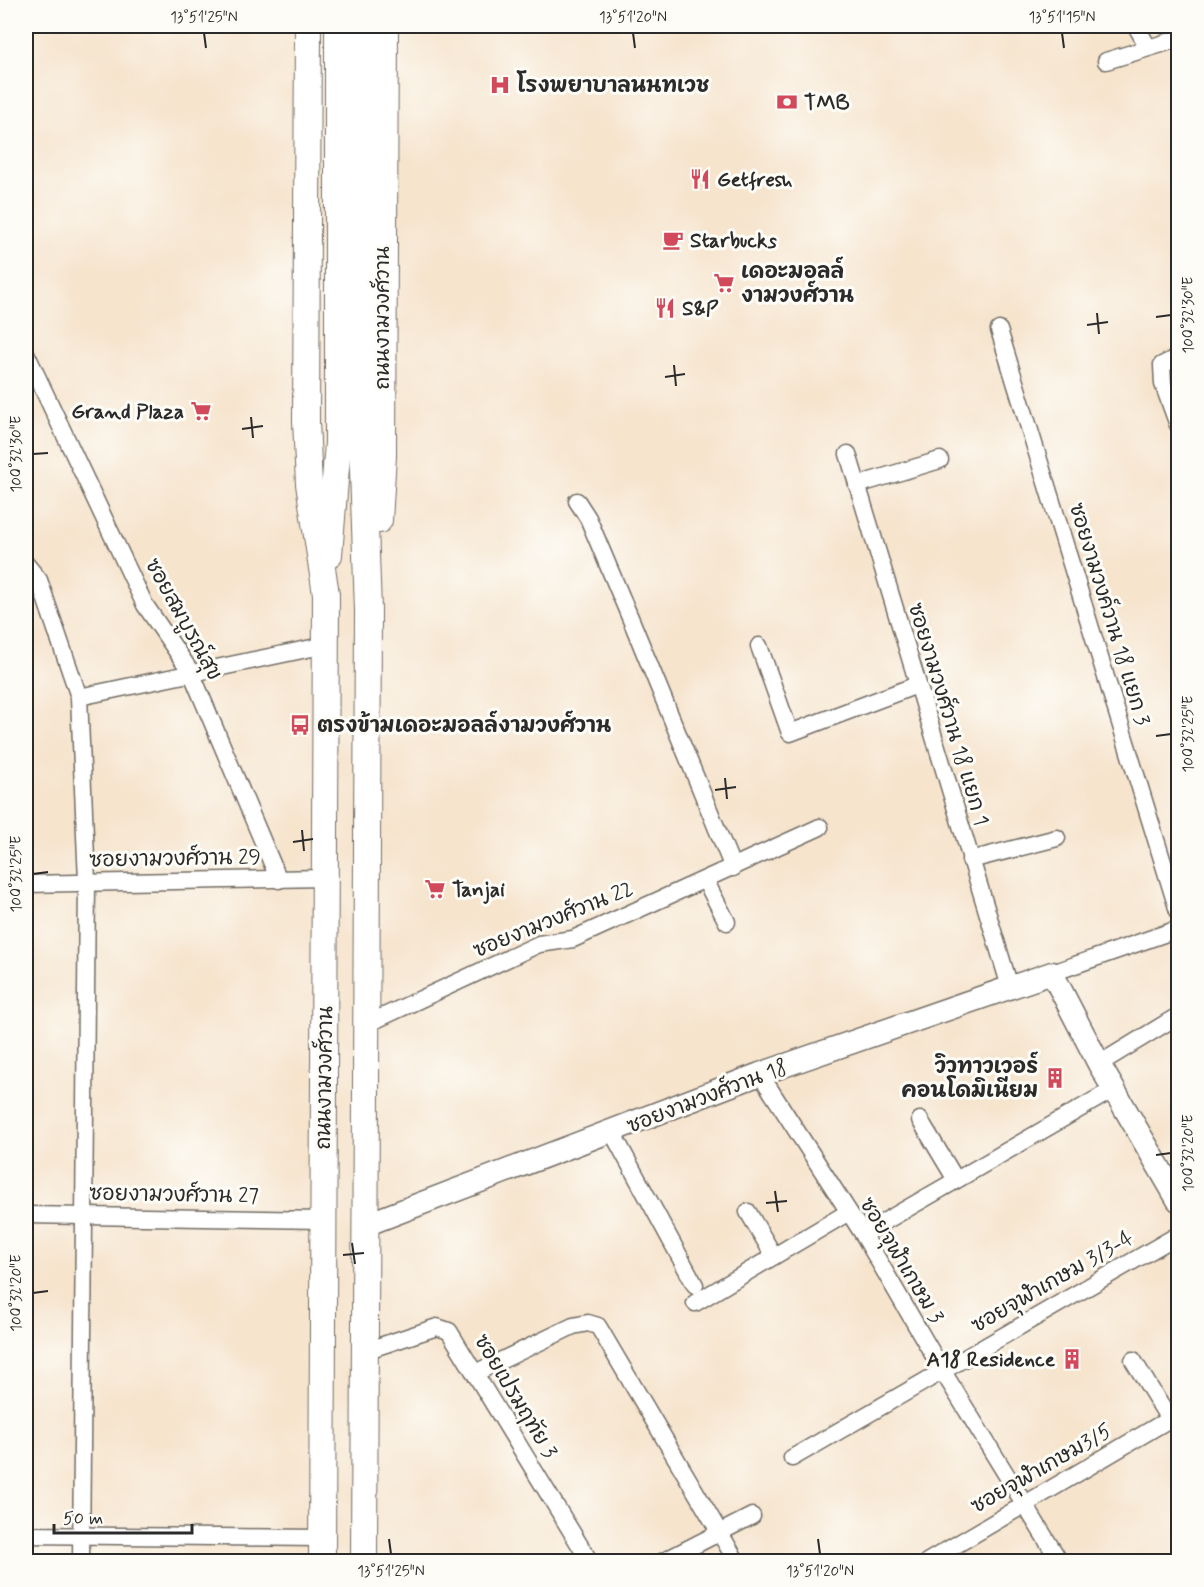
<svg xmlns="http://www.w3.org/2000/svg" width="1204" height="1587" font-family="Mynerve,'Playpen Sans Thai',sans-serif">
	<rect width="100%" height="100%" fill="#fdfcf7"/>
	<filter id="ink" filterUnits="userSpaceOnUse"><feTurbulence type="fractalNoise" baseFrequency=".0167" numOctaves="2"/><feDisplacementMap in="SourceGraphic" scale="12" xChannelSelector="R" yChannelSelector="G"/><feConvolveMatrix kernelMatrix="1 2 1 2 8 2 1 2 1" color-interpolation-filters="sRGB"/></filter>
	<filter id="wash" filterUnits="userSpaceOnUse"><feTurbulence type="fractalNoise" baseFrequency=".008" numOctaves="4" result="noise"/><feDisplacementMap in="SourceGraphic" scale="24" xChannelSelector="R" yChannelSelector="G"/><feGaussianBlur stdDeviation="1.35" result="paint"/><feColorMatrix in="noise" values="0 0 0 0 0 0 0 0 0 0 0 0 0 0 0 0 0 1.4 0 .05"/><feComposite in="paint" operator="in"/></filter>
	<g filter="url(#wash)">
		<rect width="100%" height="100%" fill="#f6e4cd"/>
	</g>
	<g filter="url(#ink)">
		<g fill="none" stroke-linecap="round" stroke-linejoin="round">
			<g stroke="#726c64" stroke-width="19">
				<g id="street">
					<polyline points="1136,26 1148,47"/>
					<polyline points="1106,61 1178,39"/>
					<polyline points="999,330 1178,911"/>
					<polyline points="26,353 145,605 191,672 279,880"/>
					<polyline points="1178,357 1162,365 1163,384 1178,425"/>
					<polyline points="848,454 1010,987"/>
					<polyline points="857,485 940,460"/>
					<polyline points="577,501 588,518 634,627 733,868"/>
					<polyline points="26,564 39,580 79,697 87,881 81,1562"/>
					<polyline points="759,646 790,733 917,685"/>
					<polyline points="79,697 326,645"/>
					<polyline points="970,860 1057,838"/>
					<polyline points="705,880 727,922"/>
					<polyline points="26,884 324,878"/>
					<polyline points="1052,973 1178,929"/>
					<polyline points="367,1024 539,944 573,939 820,827"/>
					<polyline points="1099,1064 1176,1017"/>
					<polyline points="760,1074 863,1234 942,1370 1060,1562"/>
					<polyline points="920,1120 956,1180"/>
					<polyline points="612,1132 695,1285"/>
					<polyline points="748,1212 774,1256"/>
					<polyline points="26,1215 322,1220"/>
					<polyline points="863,1234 1114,1089"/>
					<polyline points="695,1303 847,1213"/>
					<polyline points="365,1351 437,1327 449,1331 590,1562"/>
					<polyline points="1133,1360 1169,1419"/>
					<polyline points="475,1373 573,1326 588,1323 598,1326 737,1562"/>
					<polyline points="792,1458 1178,1235"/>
					<polyline points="26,1535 321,1538"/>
					<polyline points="662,1562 752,1516"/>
					<polyline points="927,1562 1178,1414"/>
				</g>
			</g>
			<g stroke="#726c64" stroke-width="25">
				<polyline id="secondary" points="365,1225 760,1074 1052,973 1099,1064 1178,1200"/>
			</g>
			<g stroke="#726c64" stroke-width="28">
				<g id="primary">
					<polyline points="308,26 306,421 309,484 326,594 322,1562"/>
					<polyline points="363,26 362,443 368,610 364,1562"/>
					<polyline points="379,520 383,456 385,26"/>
					<polyline points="329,555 338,443 338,26"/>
				</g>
			</g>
			<use href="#street" stroke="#fff" stroke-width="16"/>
			<use href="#secondary" stroke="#fff" stroke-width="22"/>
			<use href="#primary" stroke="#fff" stroke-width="26"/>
		</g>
	</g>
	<path fill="none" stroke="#2b2b2b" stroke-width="2" d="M204,33L206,48M633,33L635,48M1062,33L1064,48M1097,313L1099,334M1156,317L1171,315M1087,325L1108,322M674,365L676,386M665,377L685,374M251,417L253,438M242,429L263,426M33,454L48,453M1156,736L1171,734M725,778L727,799M715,790L736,787M302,830L304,851M293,842L313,839M33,874L48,872M1156,1155L1171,1153M775,1191L778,1212M766,1203L787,1201M352,1243L355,1264M343,1255L364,1253M33,1293L48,1291M389,1539L391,1554M818,1539L820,1554"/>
	<defs>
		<g id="hospital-bare" transform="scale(1.62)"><path d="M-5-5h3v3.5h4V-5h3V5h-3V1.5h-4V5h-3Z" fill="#d1495b" stroke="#fdfcf7" stroke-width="2.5" paint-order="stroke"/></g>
		<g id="bank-bare" transform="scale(1.62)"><path d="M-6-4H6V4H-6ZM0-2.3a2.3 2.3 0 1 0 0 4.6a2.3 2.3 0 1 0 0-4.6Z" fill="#d1495b" stroke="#fdfcf7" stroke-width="2.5" paint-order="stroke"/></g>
		<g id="restaurant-bare" transform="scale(1.62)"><path d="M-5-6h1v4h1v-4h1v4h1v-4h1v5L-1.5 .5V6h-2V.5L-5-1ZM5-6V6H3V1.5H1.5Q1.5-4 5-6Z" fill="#d1495b" stroke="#fdfcf7" stroke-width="2.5" paint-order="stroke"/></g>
		<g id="cafe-bare" transform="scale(1.62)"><path d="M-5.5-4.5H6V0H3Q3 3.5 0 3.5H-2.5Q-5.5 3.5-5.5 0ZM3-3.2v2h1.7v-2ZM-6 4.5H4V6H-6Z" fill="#d1495b" stroke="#fdfcf7" stroke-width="2.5" paint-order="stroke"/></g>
		<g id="supermarket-bare" transform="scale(1.62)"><path d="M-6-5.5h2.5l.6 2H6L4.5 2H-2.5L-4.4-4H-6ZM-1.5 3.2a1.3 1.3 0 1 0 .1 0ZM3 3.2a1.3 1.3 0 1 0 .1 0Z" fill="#d1495b" stroke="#fdfcf7" stroke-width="2.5" paint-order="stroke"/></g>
		<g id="bus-bare" transform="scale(1.62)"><path d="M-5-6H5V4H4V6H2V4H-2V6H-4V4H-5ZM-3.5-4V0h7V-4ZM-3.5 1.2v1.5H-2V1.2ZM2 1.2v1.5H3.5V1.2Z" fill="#d1495b" stroke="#fdfcf7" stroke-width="2.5" paint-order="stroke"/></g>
		<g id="building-bare" transform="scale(1.62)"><path d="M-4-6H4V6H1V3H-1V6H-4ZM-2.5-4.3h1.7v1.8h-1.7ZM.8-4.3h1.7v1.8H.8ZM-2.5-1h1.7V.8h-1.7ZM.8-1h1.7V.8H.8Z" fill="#d1495b" stroke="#fdfcf7" stroke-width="2.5" paint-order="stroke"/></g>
	</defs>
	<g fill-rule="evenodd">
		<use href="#hospital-bare" x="500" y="85"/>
		<use href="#bank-bare" x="787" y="102"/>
		<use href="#restaurant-bare" x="700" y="179"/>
		<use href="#cafe-bare" x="673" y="240"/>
		<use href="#supermarket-bare" x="724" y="283"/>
		<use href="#restaurant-bare" x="665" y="308"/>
		<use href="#supermarket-bare" x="201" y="411"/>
		<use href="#bus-bare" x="300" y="725"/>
		<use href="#supermarket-bare" x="435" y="889"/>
		<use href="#building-bare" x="1055" y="1078"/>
		<use href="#building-bare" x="1072" y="1359"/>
	</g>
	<g text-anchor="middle" stroke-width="6" stroke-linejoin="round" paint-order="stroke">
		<g font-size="21" font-weight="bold" fill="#2b2b2b" stroke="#fdfcf7" text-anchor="start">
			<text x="517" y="92">โรงพยาบาลนนทเวช</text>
			<text x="804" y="109">TMB</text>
			<text x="717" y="186">Getfresh</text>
			<text x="690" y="247">Starbucks</text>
			<text x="741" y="278">เดอะมอลล์<tspan x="741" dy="24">งามวงศ์วาน</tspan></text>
			<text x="682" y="315">S&amp;P</text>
			<text x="184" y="418" text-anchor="end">Grand Plaza</text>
			<text x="317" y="732">ตรงข้ามเดอะมอลล์งามวงศ์วาน</text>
			<text x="452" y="896">Tanjai</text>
			<text x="1038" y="1073" text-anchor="end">วิวทาวเวอร์<tspan x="1038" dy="24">คอนโดมิเนียม</tspan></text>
			<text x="1055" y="1366" text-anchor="end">A18 Residence</text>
		</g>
		<g font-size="21" fill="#2b2b2b" stroke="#fdfcf7">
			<text transform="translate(382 318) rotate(-90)" y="7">ถนนงามวงศ์วาน</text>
			<text transform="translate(1110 614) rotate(73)" y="7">ซอยงามวงค์วาน 18 แยก 3</text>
			<text transform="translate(184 619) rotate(61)" y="7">ซอยสมบูรณ์สุข</text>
			<text transform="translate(949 714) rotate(73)" y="7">ซอยงามวงศ์วาน 18 แยก 1</text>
			<text transform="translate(175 858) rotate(-1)" y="7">ซอยงามวงศ์วาน 29</text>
			<text transform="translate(553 919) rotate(-22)" y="7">ซอยงามวงศ์วาน 22</text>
			<text transform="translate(324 1078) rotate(-89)" y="7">ถนนงามวงศ์วาน</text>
			<text transform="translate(707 1096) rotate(-21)" y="7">ซอยงามวงศ์วาน 18</text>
			<text transform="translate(174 1194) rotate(1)" y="7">ซอยงามวงศ์วาน 27</text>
			<text transform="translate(902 1260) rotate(59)" y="7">ซอยจุฬาเกษม 3</text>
			<text transform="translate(1052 1281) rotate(-30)" y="7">ซอยจุฬาเกษม 3/3-4</text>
			<text transform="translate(516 1396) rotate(59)" y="7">ซอยเปรมฤทัย 3</text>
			<text transform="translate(1041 1468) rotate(-30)" y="7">ซอยจุฬาเกษม3/5</text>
		</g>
	</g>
	<rect width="1204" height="1587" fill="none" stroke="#fdfcf7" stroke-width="66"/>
	<path d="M54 1524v9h138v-9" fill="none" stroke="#2b2b2b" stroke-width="3"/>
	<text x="63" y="1524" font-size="18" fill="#2b2b2b" stroke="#fdfcf7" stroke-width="4.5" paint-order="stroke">50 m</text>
	<rect x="33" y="33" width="1138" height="1521" fill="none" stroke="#2b2b2b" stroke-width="2"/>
	<g font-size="15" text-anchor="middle" fill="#2b2b2b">
		<text x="204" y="22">13°51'25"N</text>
		<text x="633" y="22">13°51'20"N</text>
		<text x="1062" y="22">13°51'15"N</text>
		<text transform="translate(1188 315) rotate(-90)" y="5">100°32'30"E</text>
		<text transform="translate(16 454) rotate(-90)" y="5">100°32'30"E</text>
		<text transform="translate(1188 734) rotate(-90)" y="5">100°32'25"E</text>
		<text transform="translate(16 874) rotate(-90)" y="5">100°32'25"E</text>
		<text transform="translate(1188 1153) rotate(-90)" y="5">100°32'20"E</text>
		<text transform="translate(16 1293) rotate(-90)" y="5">100°32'20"E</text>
		<text x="391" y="1576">13°51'25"N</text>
		<text x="820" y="1576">13°51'20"N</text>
	</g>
</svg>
